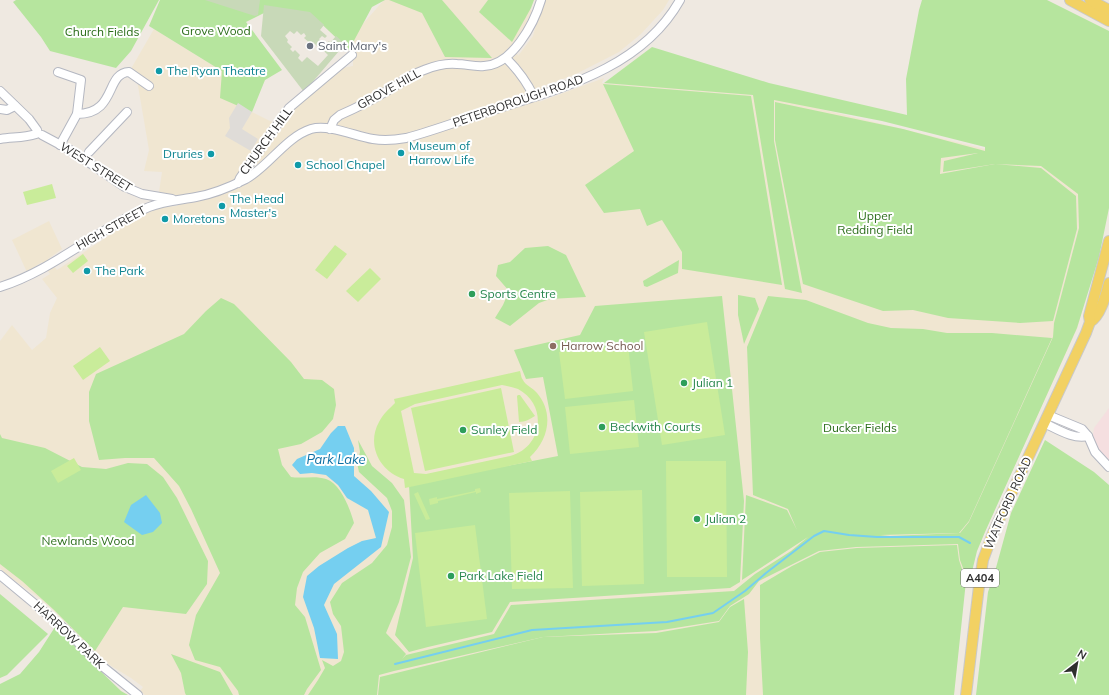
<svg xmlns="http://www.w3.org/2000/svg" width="1109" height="695" font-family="Mulish,sans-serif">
	<rect width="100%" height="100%" fill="#efe9e1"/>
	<polygon fill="#f0e6d1" points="384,0 519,0 532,11 523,31 514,45 518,56 533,36 543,0 669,0 663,10 641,34 619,52 574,75 543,86 539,102 604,78 602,83 759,94 1109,179 1097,256 1077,329 993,513 977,551 968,552 954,695 145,695 140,691 143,687 131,678 103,661 52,609 38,597 11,578 0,568 0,341 12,325 32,350 46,338 50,313 57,298 42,279 50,274 42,262 27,272 12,240 49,221 62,249 48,259 57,270 125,225 152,210 165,207 177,206 181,196 159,192 162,172 144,171 149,150 137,80 132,71 132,67 154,29 222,71 252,112 272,122 269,127 271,128 267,135 265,134 253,153 290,111 343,68 353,66 353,60 354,57 351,54 346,43"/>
	<polygon fill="#f5dfe0" points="1109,408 1109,464 1092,441 1094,428"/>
	<g fill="#b6e59e">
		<polygon points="16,0 159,0 131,51 116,68 50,51 41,37 13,2"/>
		<polygon points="160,0 385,0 372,7 349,50 309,12 266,12 246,22 282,70 265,80 252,112 220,98 222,71 149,26"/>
		<polygon points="389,0 442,0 492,58 445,57 422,13"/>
		<polygon points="488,0 534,0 531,8 512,42 479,12"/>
		<polygon points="922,0 1047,0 1109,31 1109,208 1099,257 1077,328 985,532 977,551 969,584 960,560 958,544 856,547 819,551 759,581 749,594 730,606 719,621 656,631 543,637 394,671 379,675 377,695 308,695 318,680 325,668 322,660 333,666 341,661 344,652 341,626 333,614 330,602 342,583 372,563 387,545 392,527 392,511 387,498 359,472 357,463 360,452 358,440 372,466 392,483 404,500 411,557 399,602 386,633 406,654 402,659 406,655 494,634 511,605 734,591 755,574 791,551 808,537 742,580 746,495 787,510 797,530 788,509 753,495 747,347 768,296 806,300 868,323 891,328 923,329 947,333 992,333 1052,338 969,521 959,533 880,535 890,536 960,533 969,522 1053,337 1054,323 1079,228 1078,194 1041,166 995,164 943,172 944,161 978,153 941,158 940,174 995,164 1041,168 1076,196 1077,229 1053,321 1020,323 948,318 913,310 883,311 803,284 775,140 775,102 903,129 985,151 985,147 882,121 774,100 774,141 802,293 785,289 753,95 604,83 652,47 769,83 907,115 906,79 919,10"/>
		<polygon points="603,84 751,96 782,285 682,269 682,252 662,220 647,226 640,209 604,213 585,185 634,151"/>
		<polygon points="548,246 566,255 586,297 550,299 539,303 510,326 495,318 503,305 509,291 496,276 498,265 510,262 525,248"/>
		<polygon points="679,260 678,273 647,287 644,286 643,281"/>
		<polygon points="738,295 755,298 759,309 744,344 738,315"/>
		<polygon points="722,296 744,501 740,582 730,588 510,602 492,632 428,647 409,652 395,635 413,558 409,485 558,456 543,377 526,379 514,350 580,335 595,306"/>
		<path d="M221,298L234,304L242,312L291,362L304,379L322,380L334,389L336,405L333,419L322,432L301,444L278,449L282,465L291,477C302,479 315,475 326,479C341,484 350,509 354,523L345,539L320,553L303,572L297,588L295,605L305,617L321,670L307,689L304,695H239L238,691L220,667L195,660L189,645L196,615L220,573L191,509L179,486L154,458H125L99,460L89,421V392L96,374L184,334L206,311Z"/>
		<polygon points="0,434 2,438 45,448 82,467 106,469 128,463 147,464 163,477 177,498 208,561 207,584 186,614 123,607 95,651 53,609 22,581 0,564"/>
		<polygon points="1045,440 1094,472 1109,485 1109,695 976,695 988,592 994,575 1011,513"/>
		<polygon points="957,545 959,560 966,581 954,695 763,695 760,638 760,585 792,566 820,552 857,548"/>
		<polygon points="0,594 48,634 7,675 0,678"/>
		<polygon points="744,599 748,652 746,695 378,695 380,677 543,637 656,633 719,622 730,607"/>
		<polygon points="55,627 121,691 128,695 0,695 0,684 20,674 39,652"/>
		<polygon points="171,654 220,672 233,695 186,695 185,693 181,673"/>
	</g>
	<g fill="#c8d9b8" fill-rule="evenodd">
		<polygon points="205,0 260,0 258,15 255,16"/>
		<path d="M264,5L310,12L345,44L304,92L261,36ZM324,25L336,36L330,43L329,41L327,43L330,45L328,48L326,46L322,49L328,55L318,66L307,57L302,62L298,58L300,55L295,50L293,52L290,49L292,47L287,42L288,40L285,36L290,31L294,34L297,31L301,35L304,33L306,36L304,38L311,44L313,42L317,46L321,42L319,39L322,36L325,38L327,36L320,30Z"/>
	</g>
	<g fill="#c9ec9a" fill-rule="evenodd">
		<polygon points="52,184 56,198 27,205 23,192"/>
		<polygon points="335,245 347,254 327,279 315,270"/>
		<polygon points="83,254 88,261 73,273 67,266"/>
		<polygon points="370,268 381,279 358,302 346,291"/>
		<polygon points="707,322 725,435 662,445 644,332"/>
		<polygon points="628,345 633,391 565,399 559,352"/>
		<polygon points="100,347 110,361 83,380 73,366"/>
		<path d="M520,371C521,374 521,378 523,380C525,385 533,388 537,393C554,413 549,439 530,457L532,461L405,488L404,479C380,472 366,445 379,422C383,414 389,409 395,403L394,399ZM502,385C507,386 513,387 518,389C548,405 543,447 510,456L426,474L414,473L401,411L415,404Z"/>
		<polygon points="501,388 514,452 425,471 411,408"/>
		<path d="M518,395H520L535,416C530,419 525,422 519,422L517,396Z"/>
		<polygon points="634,400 639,447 570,454 565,407"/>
		<polygon points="74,458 81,470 58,483 51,471"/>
		<polygon points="666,461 726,461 727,577 667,577"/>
		<polygon points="480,488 481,492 476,494 476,492 438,501 438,503 430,505 429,499 437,497 437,499 475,491 475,489"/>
		<polygon points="642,490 644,584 582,586 580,492"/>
		<polygon points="570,491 573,588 512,589 509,493"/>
		<polygon points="418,492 430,519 426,520 414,494"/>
		<polygon points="475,525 487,619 426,627 415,533"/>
	</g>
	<polygon fill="#dfdcd8" points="238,103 252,112 242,129 258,139 251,151 225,136 230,128 229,118"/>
	<g fill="#75cff0">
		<polygon points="338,426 345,426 354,448 354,476 371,491 389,512 381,547 334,584 324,605 337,634 338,659 320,658 314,628 303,597 307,576 319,566 348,548 362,541 376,538 368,510 347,498 338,485 326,475 312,473 300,474 292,465 297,459 320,449 331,433"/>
		<polygon points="146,495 160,513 162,523 153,532 142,535 124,522 131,505"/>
	</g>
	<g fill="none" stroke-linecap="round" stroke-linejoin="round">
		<polyline stroke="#75cff0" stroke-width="2" points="395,664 532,630 667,622 713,613 745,591 766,573 814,536 824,531 849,535 877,537 959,537 970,543"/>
		<g stroke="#b4b7c1" stroke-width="10">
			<g id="minor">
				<path d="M506,58C518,70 527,82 534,97"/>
				<polyline points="58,72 81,80 77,114"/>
				<polyline points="0,91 29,119 37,130"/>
				<polyline points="0,109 7,110 15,106"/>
				<path d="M330,129L334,120L340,115C356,108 372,100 387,91C399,84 410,75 424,70C434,66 446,63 457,64C466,64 475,67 484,66C512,65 534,24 541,0"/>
				<polyline points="42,135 72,151 125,187 142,194 172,199"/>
				<path d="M0,139C12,137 24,138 36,134"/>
				<path d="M60,145L77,114C117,114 105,73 129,72L149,86"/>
				<polyline points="89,152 127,112"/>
				<polyline points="238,183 240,178 289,108 352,55"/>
				<path d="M0,287C54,270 97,229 149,207C164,201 180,200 196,197C214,194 230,187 246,179C269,166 286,137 311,129C329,124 355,136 373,139C384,141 395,140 406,138C436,130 464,119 493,110C562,88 642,68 680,0"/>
				<polyline points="1048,415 1082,429 1088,436 1095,452 1109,467"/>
				<path d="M1044,423C1057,429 1074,440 1088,436"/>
				<polyline points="0,575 65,629 97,662 138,695"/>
			</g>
		</g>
		<g stroke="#c9c9c9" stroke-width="12">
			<g id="major">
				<polyline points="1070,0 1109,21"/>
				<polyline points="1090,0 1109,10"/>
				<path d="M1090,322C1101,316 1106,294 1109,283"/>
				<polyline points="966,695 979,586 983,560 993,533 1086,333 1090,322 1089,316 1109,241"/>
			</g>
		</g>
		<use href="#minor" stroke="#fff" stroke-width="8"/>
		<use href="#major" stroke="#f2d163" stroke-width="10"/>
	</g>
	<circle fill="#6b7280" stroke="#fff" stroke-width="1.5" cx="310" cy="46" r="4"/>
	<g fill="#0f9aa8" stroke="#fff" stroke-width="1.5">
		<circle cx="159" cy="71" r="4"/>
		<circle cx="401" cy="153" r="4"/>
		<circle cx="211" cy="154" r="4"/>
		<circle cx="298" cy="165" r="4"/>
		<circle cx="222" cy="206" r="4"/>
		<circle cx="165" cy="219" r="4"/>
		<circle cx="87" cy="271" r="4"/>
	</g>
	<g fill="#2e9e5b" stroke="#fff" stroke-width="1.5">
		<circle cx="472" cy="294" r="4"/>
		<circle cx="684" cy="383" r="4"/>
		<circle cx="602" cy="427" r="4"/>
		<circle cx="463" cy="430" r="4"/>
		<circle cx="697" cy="519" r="4"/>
		<circle cx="451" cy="576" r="4"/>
	</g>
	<circle fill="#8d6e63" stroke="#fff" stroke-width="1.5" cx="553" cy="346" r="4"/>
	<g text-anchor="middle" stroke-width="4" stroke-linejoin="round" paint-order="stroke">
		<rect fill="#fff" stroke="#6d6d6d" stroke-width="1" x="961" y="569" width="38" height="18" rx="3"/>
		<g font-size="11" font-weight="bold" fill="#2e2e2e">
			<text x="980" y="582">A404</text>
		</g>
		<g font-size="12" fill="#2c6e1b" stroke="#fff">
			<text x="216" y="35">Grove Wood</text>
			<text x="102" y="36">Church Fields</text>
			<text x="875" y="220">Upper<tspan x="875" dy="14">Redding Field</tspan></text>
			<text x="860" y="432">Ducker Fields</text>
			<text x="88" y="545">Newlands Wood</text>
		</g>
		<g font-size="12" fill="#5b616d" stroke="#fff" text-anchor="start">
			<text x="318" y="50">Saint Mary's</text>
		</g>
		<g font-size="12" fill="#0d838f" stroke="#fff" text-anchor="start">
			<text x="167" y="75">The Ryan Theatre</text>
			<text x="409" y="150">Museum of<tspan x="409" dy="14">Harrow Life</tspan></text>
			<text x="203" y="158" text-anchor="end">Druries</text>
			<text x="306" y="169">School Chapel</text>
			<text x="230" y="203">The Head<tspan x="230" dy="14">Master's</tspan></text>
			<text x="173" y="223">Moretons</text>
			<text x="95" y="275">The Park</text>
		</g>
		<g font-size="12" fill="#2e2e2e" stroke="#fff">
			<text transform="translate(389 89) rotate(-29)" y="4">GROVE HILL</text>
			<text transform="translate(518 101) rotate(-19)" y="4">PETERBOROUGH ROAD</text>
			<text transform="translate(266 141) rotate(-54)" y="4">CHURCH HILL</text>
			<text transform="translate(96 167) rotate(32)" y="4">WEST STREET</text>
			<text transform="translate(111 228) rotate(-29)" y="4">HIGH STREET</text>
			<text transform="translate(1008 503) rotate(-66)" y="4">WATFORD ROAD</text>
			<text transform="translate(69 635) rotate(43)" y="4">HARROW PARK</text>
		</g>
		<g font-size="12" fill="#27864d" stroke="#fff" text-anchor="start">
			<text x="480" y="298">Sports Centre</text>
			<text x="692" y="387">Julian 1</text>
			<text x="610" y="431">Beckwith Courts</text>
			<text x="471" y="434">Sunley Field</text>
			<text x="705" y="523">Julian 2</text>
			<text x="459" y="580">Park Lake Field</text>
		</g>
		<g font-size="12" fill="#785e54" stroke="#fff" text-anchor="start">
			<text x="561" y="350">Harrow School</text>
		</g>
		<g font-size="13" font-style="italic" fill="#0d6fa3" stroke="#fff">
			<text x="336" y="464">Park Lake</text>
		</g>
	</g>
	<g transform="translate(1077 663) rotate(31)" stroke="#ffffff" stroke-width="3" paint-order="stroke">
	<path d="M0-3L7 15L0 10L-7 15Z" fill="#2e2e2e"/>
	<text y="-6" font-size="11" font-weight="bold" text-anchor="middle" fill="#2e2e2e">N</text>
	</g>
</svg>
